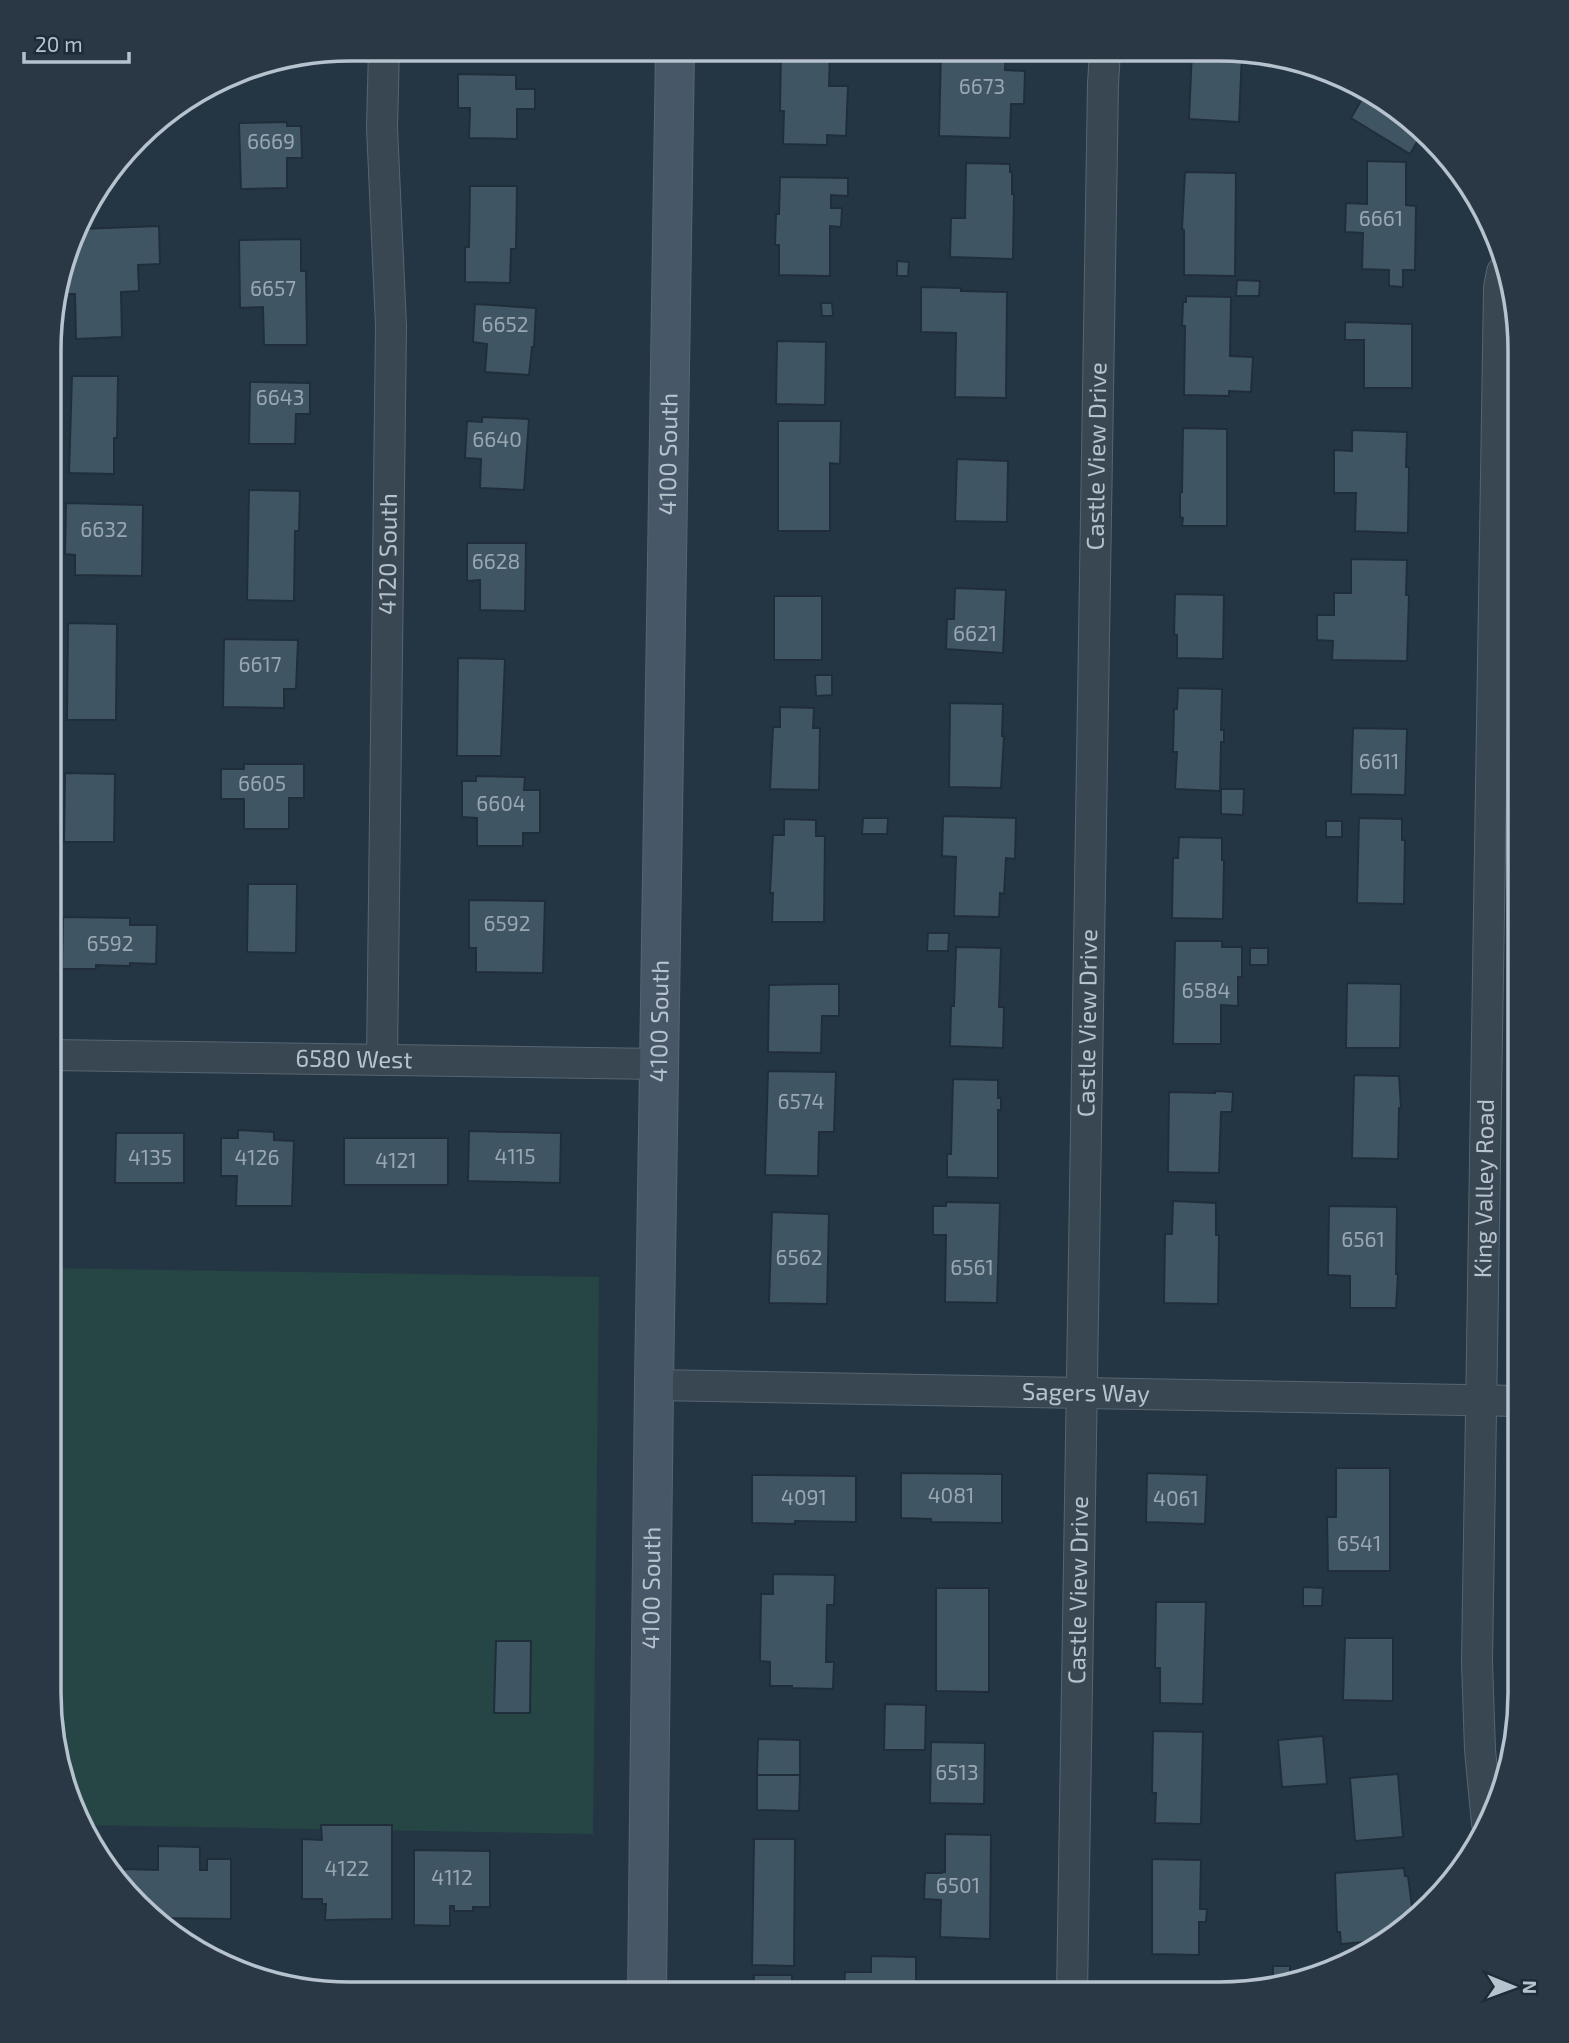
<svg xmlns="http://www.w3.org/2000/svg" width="1569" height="2043" font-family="'Exo 2',sans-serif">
	<rect width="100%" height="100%" fill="#243644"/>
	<polygon fill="#264545" points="50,1268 599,1277 593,1834 80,1825 49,1693"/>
	<g fill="#405563" stroke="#202e3b" stroke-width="2">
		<polygon points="781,50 830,50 829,86 848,86 846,136 827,135 827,145 783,144 784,111 780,111"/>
		<polygon points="941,51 1006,51 1005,70 1025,71 1024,104 1011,104 1010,138 939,136"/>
		<polygon points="1192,51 1242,54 1239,122 1189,119"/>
		<polygon points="458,74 516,75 516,89 535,89 535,109 517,109 517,139 469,138 470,108 458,108"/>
		<polygon points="1366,92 1386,100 1423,132 1410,154 1351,118"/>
		<polygon points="287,122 287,126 301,126 302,158 287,158 287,188 241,189 239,123"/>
		<polygon points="1367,161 1406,162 1406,205 1416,206 1415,270 1403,270 1403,287 1389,286 1389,270 1362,269 1363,233 1345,232 1346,203 1367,204"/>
		<polygon points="966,163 1010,164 1010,172 1012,172 1012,194 1014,194 1013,259 950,257 951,218 965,218"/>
		<polygon points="1185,172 1236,173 1235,276 1184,275 1184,230 1182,229"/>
		<polygon points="780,177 848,178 848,196 831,195 831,208 842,208 841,227 830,226 830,276 779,275 779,245 775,245 776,214 779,214"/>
		<polygon points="470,186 517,186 516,249 511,249 510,283 465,282 465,247 469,247"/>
		<polygon points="159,226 160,264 138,265 139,291 121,292 122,337 76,339 75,294 65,294 65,273 80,229"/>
		<polygon points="301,239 301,271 306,271 307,345 264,345 263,307 240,308 239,240"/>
		<polygon points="897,261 909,262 908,276 897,276"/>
		<polygon points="1237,280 1260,281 1259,296 1236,296"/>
		<polygon points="921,287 961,288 961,291 1007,292 1006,398 955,397 956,333 921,332"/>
		<polygon points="1186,296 1231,297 1230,356 1253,357 1251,392 1229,391 1229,396 1184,395 1185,326 1182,326 1183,302 1186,302"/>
		<polygon points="821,303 832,303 833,316 822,316"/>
		<polygon points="475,304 536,308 534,347 532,347 529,375 485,372 487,344 473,342"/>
		<polygon points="1345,322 1412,324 1412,388 1364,388 1364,340 1345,340"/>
		<polygon points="777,341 826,342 825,405 776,404"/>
		<polygon points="72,376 118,376 117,438 114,438 114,474 69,473"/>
		<polygon points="250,382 310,383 310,414 296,414 295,444 249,444"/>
		<polygon points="482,417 529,419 524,490 480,488 481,459 465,458 467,421 482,422"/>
		<polygon points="778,421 841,421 840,464 830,463 830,531 778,531"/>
		<polygon points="1183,428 1227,429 1227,526 1182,526 1183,518 1180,517 1180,492 1182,492"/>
		<polygon points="1352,430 1407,432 1406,467 1409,467 1408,533 1355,531 1356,493 1334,493 1334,450 1352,451"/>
		<polygon points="957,459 1008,461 1007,522 955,521"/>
		<polygon points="249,490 300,491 299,531 295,531 294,601 247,600"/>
		<polygon points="66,503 143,505 142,576 75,575 75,555 65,554"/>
		<polygon points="467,543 526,543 525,611 480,610 480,580 467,581"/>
		<polygon points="1351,559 1407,560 1406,595 1409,595 1407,661 1332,660 1333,641 1317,640 1317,615 1334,615 1334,593 1351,593"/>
		<polygon points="955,588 1006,590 1003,653 946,649 947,619 954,619"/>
		<polygon points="1175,594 1224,595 1223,659 1177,658 1177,635 1174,634"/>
		<rect x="774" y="596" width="48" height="64"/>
		<polygon points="68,623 117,624 116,720 67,720"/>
		<polygon points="224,639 298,640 296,689 284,689 284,708 223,707"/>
		<polygon points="458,658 505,659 501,756 457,756"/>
		<polygon points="815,675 832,675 832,695 816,696"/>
		<polygon points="1178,688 1222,689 1221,730 1224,730 1224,742 1221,742 1220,791 1175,789 1177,752 1173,752 1174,709 1177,709"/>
		<polygon points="950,703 1003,704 1002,736 1004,736 1001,788 949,787"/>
		<polygon points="780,707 814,708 813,728 820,728 819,790 770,789 773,727 780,727"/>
		<polygon points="1353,728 1407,729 1405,795 1351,794"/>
		<polygon points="244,764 304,764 304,798 289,798 289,829 244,829 244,799 221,799 221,769 244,769"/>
		<polygon points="65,773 115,774 114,842 64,842"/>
		<polygon points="476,776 525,777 524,790 540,790 540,833 523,833 523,846 477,846 477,818 462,817 462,781 476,781"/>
		<polygon points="1221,789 1244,789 1243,815 1221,814"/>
		<polygon points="943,816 1016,818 1015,859 1006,858 1004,894 1000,893 999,917 954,916 956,857 942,856"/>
		<polygon points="863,818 888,818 887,834 862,834"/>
		<polygon points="1359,818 1402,819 1402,840 1405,840 1404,904 1357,903"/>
		<polygon points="784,819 816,820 816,836 825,836 824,922 772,922 773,893 770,893 773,835 784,835"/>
		<rect x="1326" y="821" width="16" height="16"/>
		<polygon points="1179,837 1222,838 1222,860 1224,860 1223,919 1172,918 1173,858 1178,858"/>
		<polygon points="248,884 297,884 296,953 247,952"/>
		<polygon points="469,900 545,901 543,973 476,972 476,948 469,948"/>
		<polygon points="63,917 130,918 130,925 157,925 156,964 130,963 130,966 96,965 96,969 62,969"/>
		<polygon points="928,933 949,933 948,951 927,951"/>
		<polygon points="1175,941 1222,941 1222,947 1242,947 1242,977 1238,977 1238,1006 1221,1005 1221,1044 1173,1044"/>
		<polygon points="956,947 1001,948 999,1007 1004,1007 1003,1048 950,1046 951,1006 954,1006"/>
		<rect x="1250" y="948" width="18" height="17"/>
		<polygon points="1347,983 1401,984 1400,1048 1346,1048"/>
		<polygon points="820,984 839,984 839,1016 822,1016 821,1053 768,1052 769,985"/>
		<polygon points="768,1071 836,1072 834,1132 819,1132 818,1176 765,1175"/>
		<polygon points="1354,1075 1399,1076 1401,1108 1399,1108 1398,1159 1352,1158"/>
		<polygon points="953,1079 998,1080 998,1098 1001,1098 1001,1110 998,1110 998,1178 947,1177 947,1154 951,1154"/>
		<polygon points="1215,1091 1233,1092 1232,1112 1221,1112 1219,1173 1168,1172 1169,1092 1215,1093"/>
		<polygon points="238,1130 274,1132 274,1140 294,1141 292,1206 236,1206 237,1176 221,1176 221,1138 238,1138"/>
		<polygon points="469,1131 561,1133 560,1183 468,1181"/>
		<polygon points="116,1133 184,1133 184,1183 115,1183"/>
		<rect x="344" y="1138" width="104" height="47"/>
		<polygon points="50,1151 62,1151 61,1201 50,1200"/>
		<polygon points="1173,1201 1216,1203 1216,1235 1219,1235 1218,1304 1164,1303 1165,1234 1172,1234"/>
		<polygon points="946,1202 1000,1203 997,1303 945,1302 946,1235 933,1235 933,1206 946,1206"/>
		<polygon points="1329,1206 1397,1207 1396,1274 1398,1274 1396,1308 1350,1308 1350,1276 1328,1275"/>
		<polygon points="772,1212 829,1214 827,1304 769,1303"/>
		<polygon points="1336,1468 1390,1468 1390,1571 1328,1571 1327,1517 1336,1517"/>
		<polygon points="901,1473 1002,1474 1002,1523 931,1522 931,1519 901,1518"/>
		<polygon points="1147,1473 1207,1475 1205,1524 1146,1522"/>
		<polygon points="752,1475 856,1476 856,1522 795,1521 795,1524 752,1523"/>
		<polygon points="773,1574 835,1575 834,1605 827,1605 826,1662 834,1662 833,1689 792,1688 792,1686 770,1686 770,1662 760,1661 761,1594 773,1594"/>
		<polygon points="1303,1587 1323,1588 1322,1606 1303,1606"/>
		<polygon points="936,1588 989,1588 989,1692 936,1691"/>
		<polygon points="1156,1602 1206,1602 1203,1704 1160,1703 1160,1668 1155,1668"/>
		<polygon points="1345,1638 1393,1638 1393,1701 1343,1700"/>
		<polygon points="496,1641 531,1641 530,1713 494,1713"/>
		<polygon points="885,1704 926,1705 925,1750 884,1750"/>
		<polygon points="1153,1731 1203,1732 1201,1824 1155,1823 1156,1793 1152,1793"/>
		<polygon points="1323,1736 1327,1784 1282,1787 1278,1740"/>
		<polygon points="758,1739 800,1740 800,1775 757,1775"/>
		<polygon points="931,1742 985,1743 984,1804 930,1803"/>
		<polygon points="1398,1774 1403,1837 1355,1841 1350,1778"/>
		<polygon points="757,1775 800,1775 799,1811 757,1810"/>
		<polygon points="321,1825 392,1825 392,1919 325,1920 326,1904 322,1904 322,1899 302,1899 302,1839 322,1840"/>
		<polygon points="945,1834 991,1835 990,1939 940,1937 941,1900 924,1899 925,1873 942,1873 942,1872 945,1872"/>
		<polygon points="754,1839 795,1839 794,1966 752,1965"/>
		<polygon points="158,1846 200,1847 200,1870 207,1870 207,1859 231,1859 231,1919 160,1918 160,1913 148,1912 124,1892 124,1869 158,1870"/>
		<polygon points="414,1850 490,1851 490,1907 473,1907 473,1911 454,1911 454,1906 450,1906 450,1926 414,1925"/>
		<polygon points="1152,1859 1201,1860 1200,1909 1207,1909 1206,1922 1199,1922 1199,1955 1152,1954"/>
		<polygon points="1404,1868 1405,1876 1408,1876 1414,1921 1365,1954 1364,1942 1341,1944 1340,1932 1337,1932 1335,1873"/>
		<polygon points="871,1956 916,1957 916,1993 844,1993 845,1972 871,1972"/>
		<polygon points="1273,1966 1290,1966 1290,1977 1273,1981"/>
		<polygon points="754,1975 792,1975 792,1993 753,1993"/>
		<polygon points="1237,1983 1253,1983 1253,1986 1237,1990"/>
		<polygon points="1149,1986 1196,1987 1196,1994 1149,1994"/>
	</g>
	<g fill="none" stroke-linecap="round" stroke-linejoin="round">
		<g stroke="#576571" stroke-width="32">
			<g id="street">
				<path id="s1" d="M50,1055L659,1064"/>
				<path id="s2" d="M382,1060L391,326L382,127L384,49"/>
				<path id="s3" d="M654,1385L1519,1401"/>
				<path id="s4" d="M1487,1823L1480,1750L1477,1661L1499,288L1502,272"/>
				<path id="s5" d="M1072,1994L1103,84L1105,51"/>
			</g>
		</g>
		<g stroke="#576571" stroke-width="40">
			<g id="secondary">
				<path id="s6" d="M647,1992L654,1385L675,50"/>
			</g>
		</g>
		<use href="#street" stroke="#394753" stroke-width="30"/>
		<use href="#secondary" stroke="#475767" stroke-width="38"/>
	</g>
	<g text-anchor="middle" stroke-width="6" stroke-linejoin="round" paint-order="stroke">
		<g font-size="21" fill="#98a7b2">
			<text x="982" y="94">6673</text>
			<text x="271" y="149">6669</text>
			<text x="1381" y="226">6661</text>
			<text x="273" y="296">6657</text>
			<text x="505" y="332">6652</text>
			<text x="280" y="405">6643</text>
			<text x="497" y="447">6640</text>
			<text x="104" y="537">6632</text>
			<text x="496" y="569">6628</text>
			<text x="975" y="641">6621</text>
			<text x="260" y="672">6617</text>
			<text x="1379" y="769">6611</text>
			<text x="262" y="791">6605</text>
			<text x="501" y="811">6604</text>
			<text x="507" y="931">6592</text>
			<text x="110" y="951">6592</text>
			<text x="1206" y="998">6584</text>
			<text x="801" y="1109">6574</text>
			<text x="515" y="1164">4115</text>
			<text x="150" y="1165">4135</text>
			<text x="257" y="1165">4126</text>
			<text x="396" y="1168">4121</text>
			<text x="1363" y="1247">6561</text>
			<text x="799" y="1265">6562</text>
			<text x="972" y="1275">6561</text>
			<text x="951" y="1503">4081</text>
			<text x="804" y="1505">4091</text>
			<text x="1176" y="1506">4061</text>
			<text x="1359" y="1551">6541</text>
			<text x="957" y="1780">6513</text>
			<text x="347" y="1876">4122</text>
			<text x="452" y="1885">4112</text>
			<text x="958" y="1893">6501</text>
		</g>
		<g font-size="24" fill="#b6c2cd" stroke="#1e2c39">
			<text dy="8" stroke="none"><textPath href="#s6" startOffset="1538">4100 South</textPath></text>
			<text dy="8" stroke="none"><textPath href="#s5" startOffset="1538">Castle View Drive</textPath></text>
			<text dy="8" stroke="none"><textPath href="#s2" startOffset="506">4120 South</textPath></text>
			<text dy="8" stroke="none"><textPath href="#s6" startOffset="971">4100 South</textPath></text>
			<text dy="8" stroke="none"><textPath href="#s5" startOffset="971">Castle View Drive</textPath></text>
			<text dy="8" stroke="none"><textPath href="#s1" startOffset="304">6580 West</textPath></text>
			<text dy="8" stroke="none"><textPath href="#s4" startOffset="635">King Valley Road</textPath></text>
			<text dy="8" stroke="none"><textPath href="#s3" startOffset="432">Sagers Way</textPath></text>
			<text dy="8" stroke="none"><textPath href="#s6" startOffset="404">4100 South</textPath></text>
			<text dy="8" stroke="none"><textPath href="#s5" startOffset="404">Castle View Drive</textPath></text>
		</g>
	</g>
	<path d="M0 0H1569V2043H0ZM350 61H1219A289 289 0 0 1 1508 350V1693A289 289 0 0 1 1219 1982H350A289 289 0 0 1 61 1693V350A289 289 0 0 1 350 61Z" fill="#2a3845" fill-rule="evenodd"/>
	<path fill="none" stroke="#b6c2cd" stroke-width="3.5" d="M350 61H1219A289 289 0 0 1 1508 350V1693A289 289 0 0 1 1219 1982H350A289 289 0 0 1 61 1693V350A289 289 0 0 1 350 61Z"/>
	<g transform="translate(1513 1987) rotate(91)" stroke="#1e2c39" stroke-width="5" paint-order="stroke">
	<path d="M0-5L12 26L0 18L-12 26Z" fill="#b6c2cd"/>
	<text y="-10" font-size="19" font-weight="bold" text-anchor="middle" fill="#b6c2cd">N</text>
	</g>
	<path d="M24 52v10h105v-10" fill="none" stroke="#b6c2cd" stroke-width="3.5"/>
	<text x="35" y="52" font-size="21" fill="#b6c2cd" stroke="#1e2c39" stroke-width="5" paint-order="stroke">20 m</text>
</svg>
